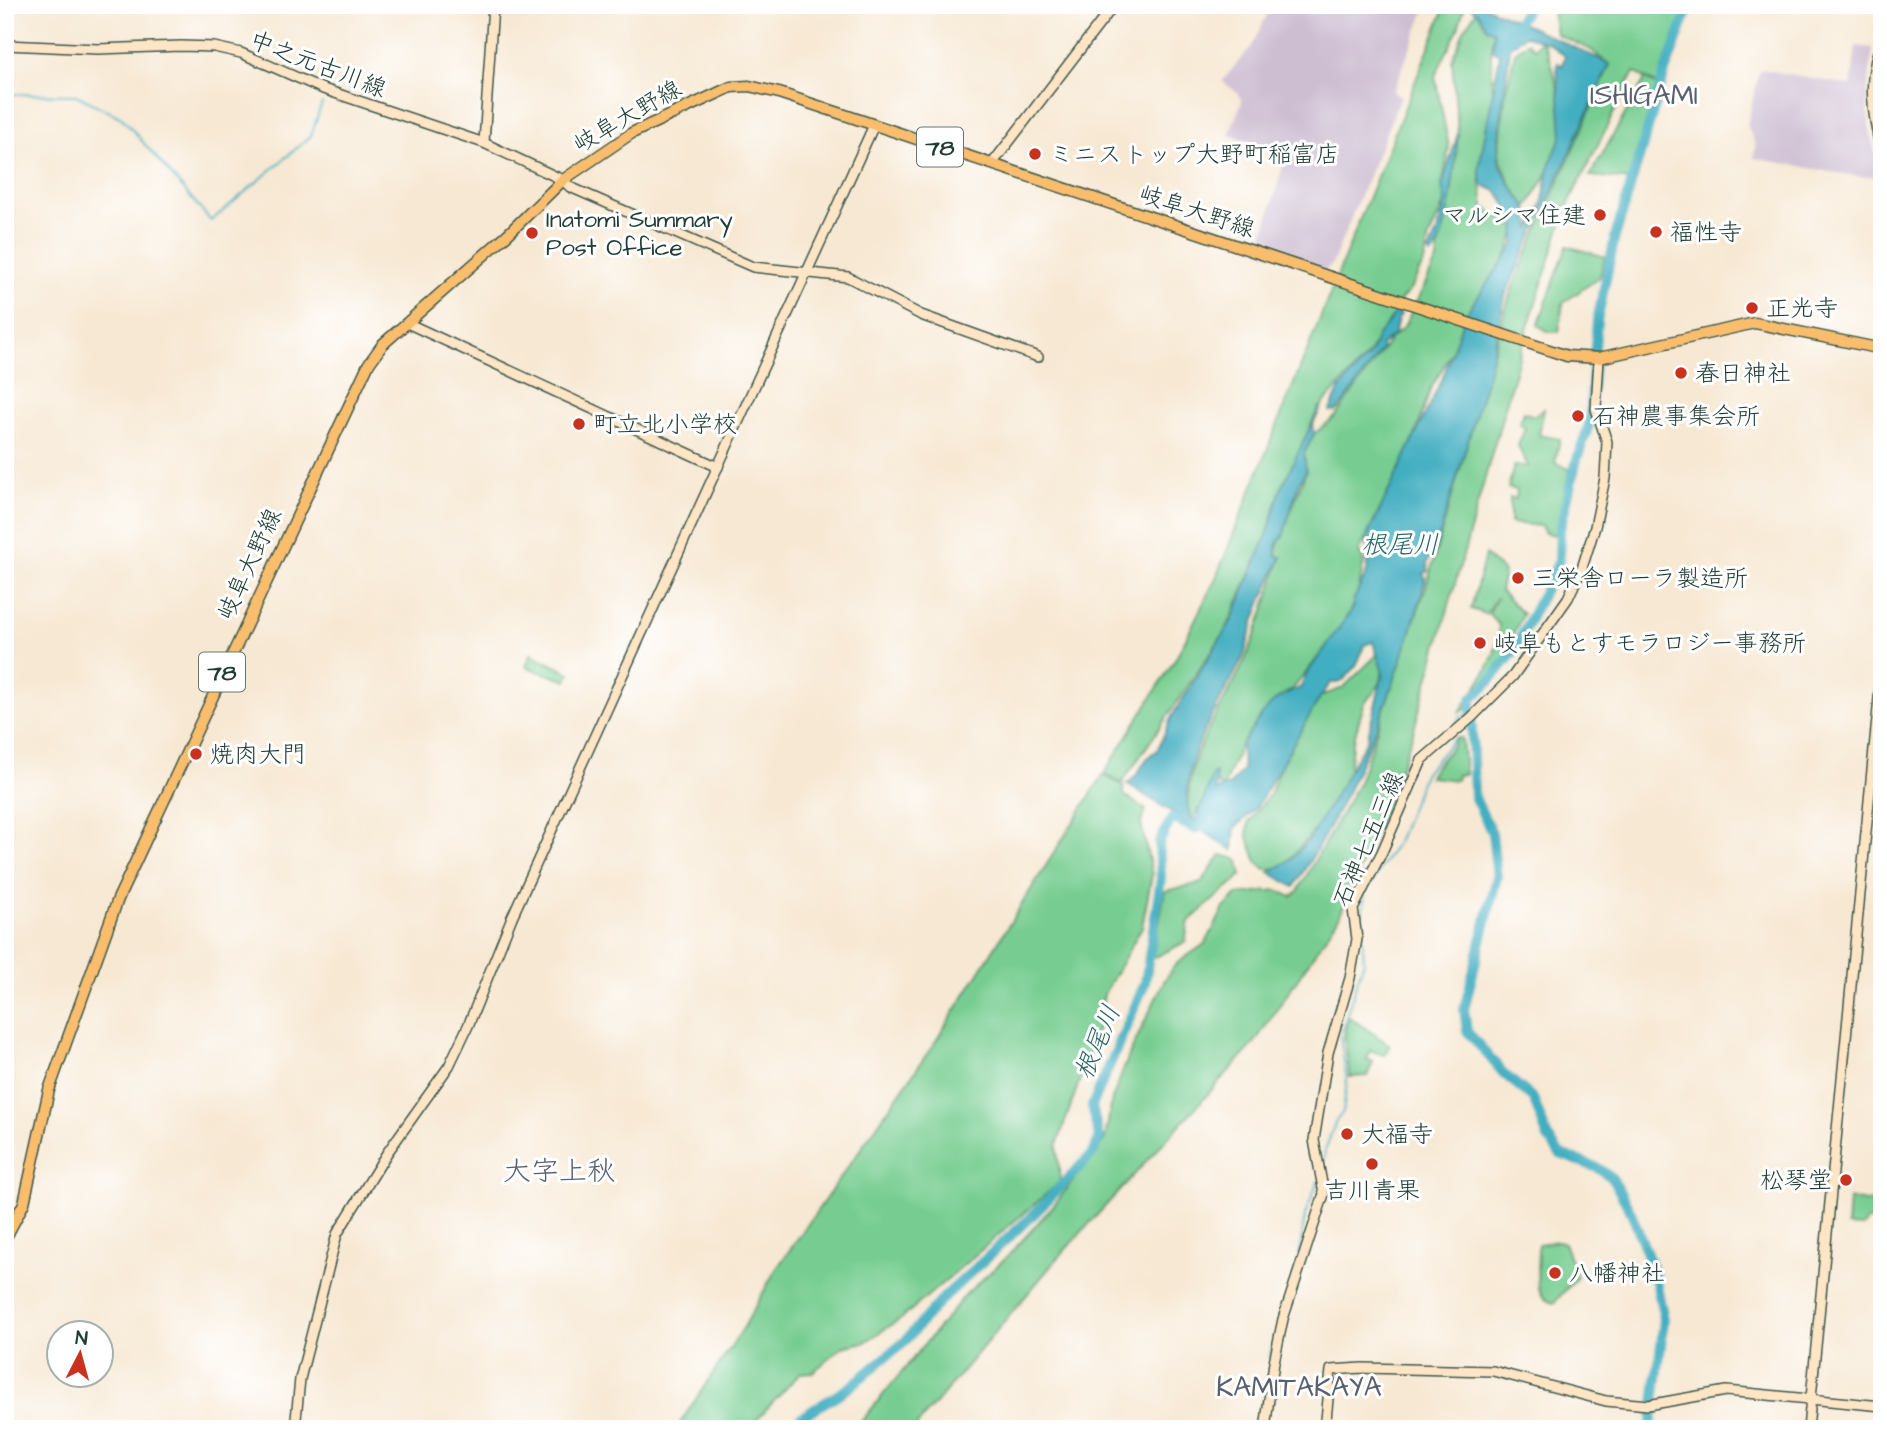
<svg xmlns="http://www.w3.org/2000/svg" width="1887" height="1434" font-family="'Architects Daughter','Klee One',sans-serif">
	<rect width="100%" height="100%" fill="#fff"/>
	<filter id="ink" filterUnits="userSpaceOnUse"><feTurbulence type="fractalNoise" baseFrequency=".0143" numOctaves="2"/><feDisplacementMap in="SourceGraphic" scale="14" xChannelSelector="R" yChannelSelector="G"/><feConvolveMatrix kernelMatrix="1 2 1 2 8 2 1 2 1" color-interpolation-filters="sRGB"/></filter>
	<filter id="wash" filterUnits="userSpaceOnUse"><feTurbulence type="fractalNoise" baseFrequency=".00686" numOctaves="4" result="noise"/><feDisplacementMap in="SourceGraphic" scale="28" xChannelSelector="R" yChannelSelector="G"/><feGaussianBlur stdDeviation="1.57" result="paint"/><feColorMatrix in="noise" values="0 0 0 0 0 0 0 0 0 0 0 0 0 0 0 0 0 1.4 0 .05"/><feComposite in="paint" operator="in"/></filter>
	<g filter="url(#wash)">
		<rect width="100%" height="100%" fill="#f7e8d3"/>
		<g fill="#cdbed2">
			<polygon points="1272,5 1427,5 1393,92 1401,96 1332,264 1324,272 1259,250 1286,155 1229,135 1242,101 1239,94 1222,81 1251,47"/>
			<polygon points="1856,46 1873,48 1867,93 1869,126 1880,176 1859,177 1754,158 1755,144 1747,125 1759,72 1762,69 1851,86"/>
		</g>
		<g fill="#77cd91" stroke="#4b8562" stroke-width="2">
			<path d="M1446,5H1465L1458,29L1435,76L1449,147L1442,186L1458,134L1452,61L1464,30L1476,12L1494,31L1491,55L1493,94L1479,168L1484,207L1516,228L1507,256L1430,390L1413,442L1359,552L1364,561L1358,593L1344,624L1293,689L1278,698L1241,744L1222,790L1213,775L1203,802L1193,818H1190C1179,757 1226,707 1248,653C1261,623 1270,591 1280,561L1276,551L1306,471L1304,453L1314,434L1336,416L1391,338L1404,327L1437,260L1444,203L1428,240L1425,260L1410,290L1396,305L1394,315L1367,356L1323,404L1280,491L1268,533L1226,630L1122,783L1104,774L1177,656L1215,580Z"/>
			<polygon points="1554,5 1687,5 1658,85 1634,72 1566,209 1526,333 1412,736 1385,811 1339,917 1253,1045 1055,1261 914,1429 855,1429 966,1294 1008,1256 1054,1205 1105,1139 1112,1099 1130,1053 1164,981 1176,964 1206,943 1224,908 1237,895 1277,890 1292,897 1298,891 1359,782 1426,587 1511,291 1610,65 1590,49 1556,34 1552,10"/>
			<path d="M1541,39C1553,57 1564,112 1562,134C1561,152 1537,193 1527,207L1512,187L1499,155L1505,96L1515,52L1528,42L1535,49Z"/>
			<polygon points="1645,79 1660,88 1632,180 1590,176"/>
			<polygon points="1567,246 1605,257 1600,277 1563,303 1559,332 1549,332 1538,325"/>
			<polygon points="1544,409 1539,435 1560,439 1555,463 1570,469 1556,535 1545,533 1541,526 1510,523 1510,498 1516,499 1517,490 1508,488 1514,466 1528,466 1518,446 1525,428 1519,424 1524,412 1534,416"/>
			<path d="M1485,555L1504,572L1500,591L1523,614L1510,641L1514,648L1469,708L1460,712C1476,686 1500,658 1499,625L1489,614L1497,597L1486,614L1471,609Z"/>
			<polygon points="531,654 570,673 567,681 526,667"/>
			<polygon points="1378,654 1383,667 1380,684 1364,704 1352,745 1349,772 1315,830 1287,862 1276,869 1265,869 1257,862 1247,835 1249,822 1270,794 1287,751 1321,696 1343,688"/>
			<path d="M1456,738H1462L1465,774L1457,775L1456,780L1429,777C1436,760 1452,753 1456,738Z"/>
			<polygon points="1103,775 1123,785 1124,795 1146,810 1141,823 1152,875 1142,927 1104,994 1098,1028 1057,1145 1060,1182 902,1318 865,1342 842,1347 813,1372 800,1373 748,1429 676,1429 744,1327 775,1271 934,1044"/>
			<polygon points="1221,855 1238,859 1242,875 1189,921 1185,942 1152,959 1165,891 1201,883"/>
			<path d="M1349,1017L1390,1045L1384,1055L1370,1050L1367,1059L1373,1062L1367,1076L1349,1077C1349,1055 1339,1037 1349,1017Z"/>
			<polygon points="1849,1199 1879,1204 1876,1218 1866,1222 1863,1227 1847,1226"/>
			<path d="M1558,1241L1564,1243L1577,1277L1554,1303C1530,1298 1539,1264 1538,1244Z"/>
		</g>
		<g fill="#43aec1" stroke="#31767a" stroke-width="2" fill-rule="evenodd">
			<path d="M1468,5H1483L1610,64L1506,293L1487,378L1435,550L1427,562L1428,571L1423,574L1426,578C1397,688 1355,791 1294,887L1269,872L1291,860L1309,840L1367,740L1383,673L1373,642L1364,645C1359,663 1354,672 1339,683H1331L1321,696L1256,808L1235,828L1233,850L1127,784C1141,776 1143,756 1157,751L1171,718L1232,620L1268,533L1280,491L1320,406L1312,425L1314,434L1304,453L1306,471L1299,482L1283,537L1278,542L1276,556L1282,557C1270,580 1259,607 1251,631C1248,639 1247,649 1243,657C1221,704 1175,762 1190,818L1196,820L1213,774L1216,773V791L1230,785L1243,770L1241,744C1253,730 1262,710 1276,700C1283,694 1293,692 1301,687L1306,675L1353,608V601L1367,572V537L1443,377L1465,315L1514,245L1516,225L1511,213L1497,191L1482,185L1479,168L1500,54L1493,50L1494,31L1487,28L1478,13ZM1525,35L1549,43L1565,56L1562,66L1558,63L1557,67L1562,136L1550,163L1542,205L1531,228L1527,207L1509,183L1499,160L1498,146L1510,47Z"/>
			<path d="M1458,134C1456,157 1449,242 1431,255L1429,251L1437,233L1445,202L1442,186Z"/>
			<path d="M1396,305L1401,315L1398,318L1394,335L1381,345L1382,349C1366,370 1353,393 1335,412L1330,411L1339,390L1372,352L1377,337L1394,315Z"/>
		</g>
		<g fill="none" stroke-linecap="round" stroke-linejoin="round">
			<g stroke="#43aec1" stroke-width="2">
				<polyline points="5,94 76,95 122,118 211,221 311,136 322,103"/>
				<polyline points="1456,727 1458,719 1470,713"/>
				<polyline points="1371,884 1398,840 1424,774 1454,739"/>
				<polyline points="1323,1169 1325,1150 1336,1121 1343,1112 1347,1081 1340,1035 1364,961 1361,921 1365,895"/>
				<polyline points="1299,1256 1305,1215 1318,1181"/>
				<polyline points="1269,1358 1275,1335"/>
			</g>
			<g stroke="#43aec1" stroke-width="10">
				<polyline points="1512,30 1530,5"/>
				<polyline points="793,1429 800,1418 850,1387 904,1342 941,1300 1034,1214 1093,1153 1099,1138 1092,1106 1145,983 1161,878 1159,843 1172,818 1195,829 1207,823"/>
				<polyline points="1651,1429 1664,1319 1654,1272 1631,1212 1612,1178 1598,1168 1560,1154 1548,1138 1533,1098 1504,1074 1467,1031 1464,1009 1497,877 1492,833 1474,796 1471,699 1484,688 1513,653 1559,561 1560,529 1577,459 1589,425 1597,321 1615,237 1665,72 1690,5"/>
			</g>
		</g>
	</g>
	<g filter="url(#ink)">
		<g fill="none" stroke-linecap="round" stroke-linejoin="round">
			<g stroke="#3f574c" stroke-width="12">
				<g id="secondary">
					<path d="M1882,42C1866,77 1873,119 1882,154"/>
					<polyline points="5,45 98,49 181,46 214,47 241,53 323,89 484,143 563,180 570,187 753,267 848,277 921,315 1038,357"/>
					<polyline points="484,143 493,5"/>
					<polyline points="992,164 1114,5"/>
					<polyline points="407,323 718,467"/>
					<polyline points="295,1429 300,1379 337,1234 387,1153 449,1066 468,1026 512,917 874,125"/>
					<polyline points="1265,1429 1274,1362 1283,1319 1324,1194 1314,1140 1328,1053 1350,978 1357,939 1353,909 1382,852 1422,760 1472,717 1513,676 1568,598 1582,568 1595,527 1605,478 1607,442 1596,409 1599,358"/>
					<polyline points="1325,1429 1331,1370 1362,1368 1493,1371 1606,1401 1648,1405 1726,1391 1882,1406"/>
					<polyline points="1808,1429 1882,667"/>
				</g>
			</g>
			<g stroke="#3f574c" stroke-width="13">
				<polyline id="primary" points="5,1239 24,1203 49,1090 118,899 368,365 383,344 508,234 563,180 632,133 731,87 749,86 779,93 1567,356 1599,358 1755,323 1882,349"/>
			</g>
			<use href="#secondary" stroke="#fde5c5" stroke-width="9"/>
			<use href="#primary" stroke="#f9be6d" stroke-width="10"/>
		</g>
	</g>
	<g fill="#c8321e" stroke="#fff" stroke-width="2.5">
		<circle cx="1035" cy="154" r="7"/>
		<circle cx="1600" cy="215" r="7"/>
		<circle cx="1656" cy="232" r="7"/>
		<circle cx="532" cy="233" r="7"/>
		<circle cx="1752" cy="308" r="7"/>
		<circle cx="1681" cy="373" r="7"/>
		<circle cx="1578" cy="416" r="7"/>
		<circle cx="579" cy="424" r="7"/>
		<circle cx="1518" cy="578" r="7"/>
		<circle cx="1480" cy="643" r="7"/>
		<circle cx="196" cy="754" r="7"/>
		<circle cx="1347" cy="1134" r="7"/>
		<circle cx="1372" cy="1164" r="7"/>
		<circle cx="1846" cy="1180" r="7"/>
		<circle cx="1555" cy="1273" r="7"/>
	</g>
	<g text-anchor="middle" stroke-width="6" stroke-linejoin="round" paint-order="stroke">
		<g fill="#fff" stroke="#627771" stroke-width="2">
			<rect x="917" y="127.5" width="46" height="39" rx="5"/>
			<rect x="199" y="652.5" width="46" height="39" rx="5"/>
		</g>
		<g font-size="23" font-weight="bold" fill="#1f3d34">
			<text x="940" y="155">78</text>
			<text x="222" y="680">78</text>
		</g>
		<g font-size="24" fill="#1f3d34" stroke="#fff">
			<text transform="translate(318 64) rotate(21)" y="8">中之元古川線</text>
			<text transform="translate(627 116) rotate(-30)" y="8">岐阜大野線</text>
			<text transform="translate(1197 211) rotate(18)" y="8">岐阜大野線</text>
			<text transform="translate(249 564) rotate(-65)" y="8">岐阜大野線</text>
			<text transform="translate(1368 839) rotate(-67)" y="8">石神七五三線</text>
		</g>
		<g font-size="24" fill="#1f3d34" stroke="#fff" text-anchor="start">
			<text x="1049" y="162">ミニストップ大野町稲富店</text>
			<text x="1586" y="223" text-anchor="end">マルシマ住建</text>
			<text x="546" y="227">Inatomi Summary<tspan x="546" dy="28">Post Office</tspan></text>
			<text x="1670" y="240">福性寺</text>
			<text x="1766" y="316">正光寺</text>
			<text x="1695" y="381">春日神社</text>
			<text x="1592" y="424">石神農事集会所</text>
			<text x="593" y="432">町立北小学校</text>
			<text x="1532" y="586">三栄舎ローラ製造所</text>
			<text x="1494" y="651">岐阜もとすモラロジー事務所</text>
			<text x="210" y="762">焼肉大門</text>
			<text x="1361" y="1142">大福寺</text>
			<text x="1832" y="1188" text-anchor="end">松琴堂</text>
			<text x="1372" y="1198" text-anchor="middle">吉川青果</text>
			<text x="1569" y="1281">八幡神社</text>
		</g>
		<g font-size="26" font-style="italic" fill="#2c6565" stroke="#fff">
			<text x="1400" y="553">根尾川</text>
			<text transform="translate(1097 1042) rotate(-67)" y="9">根尾川</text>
		</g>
		<g font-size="28" fill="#596170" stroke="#fff">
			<text x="1644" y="104">ISHIGAMI</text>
			<text x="559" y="1180">大字上秋</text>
			<text x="1299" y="1396">KAMITAKAYA</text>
		</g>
	</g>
	<rect width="1887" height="1434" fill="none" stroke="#fff" stroke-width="28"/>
	<g transform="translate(80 1354) rotate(6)"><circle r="33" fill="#ffffff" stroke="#a5b1ae" stroke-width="2"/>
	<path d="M0-5L12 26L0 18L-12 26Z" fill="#c8321e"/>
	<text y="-10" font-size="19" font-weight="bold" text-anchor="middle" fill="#1f3d34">N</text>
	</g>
</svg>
